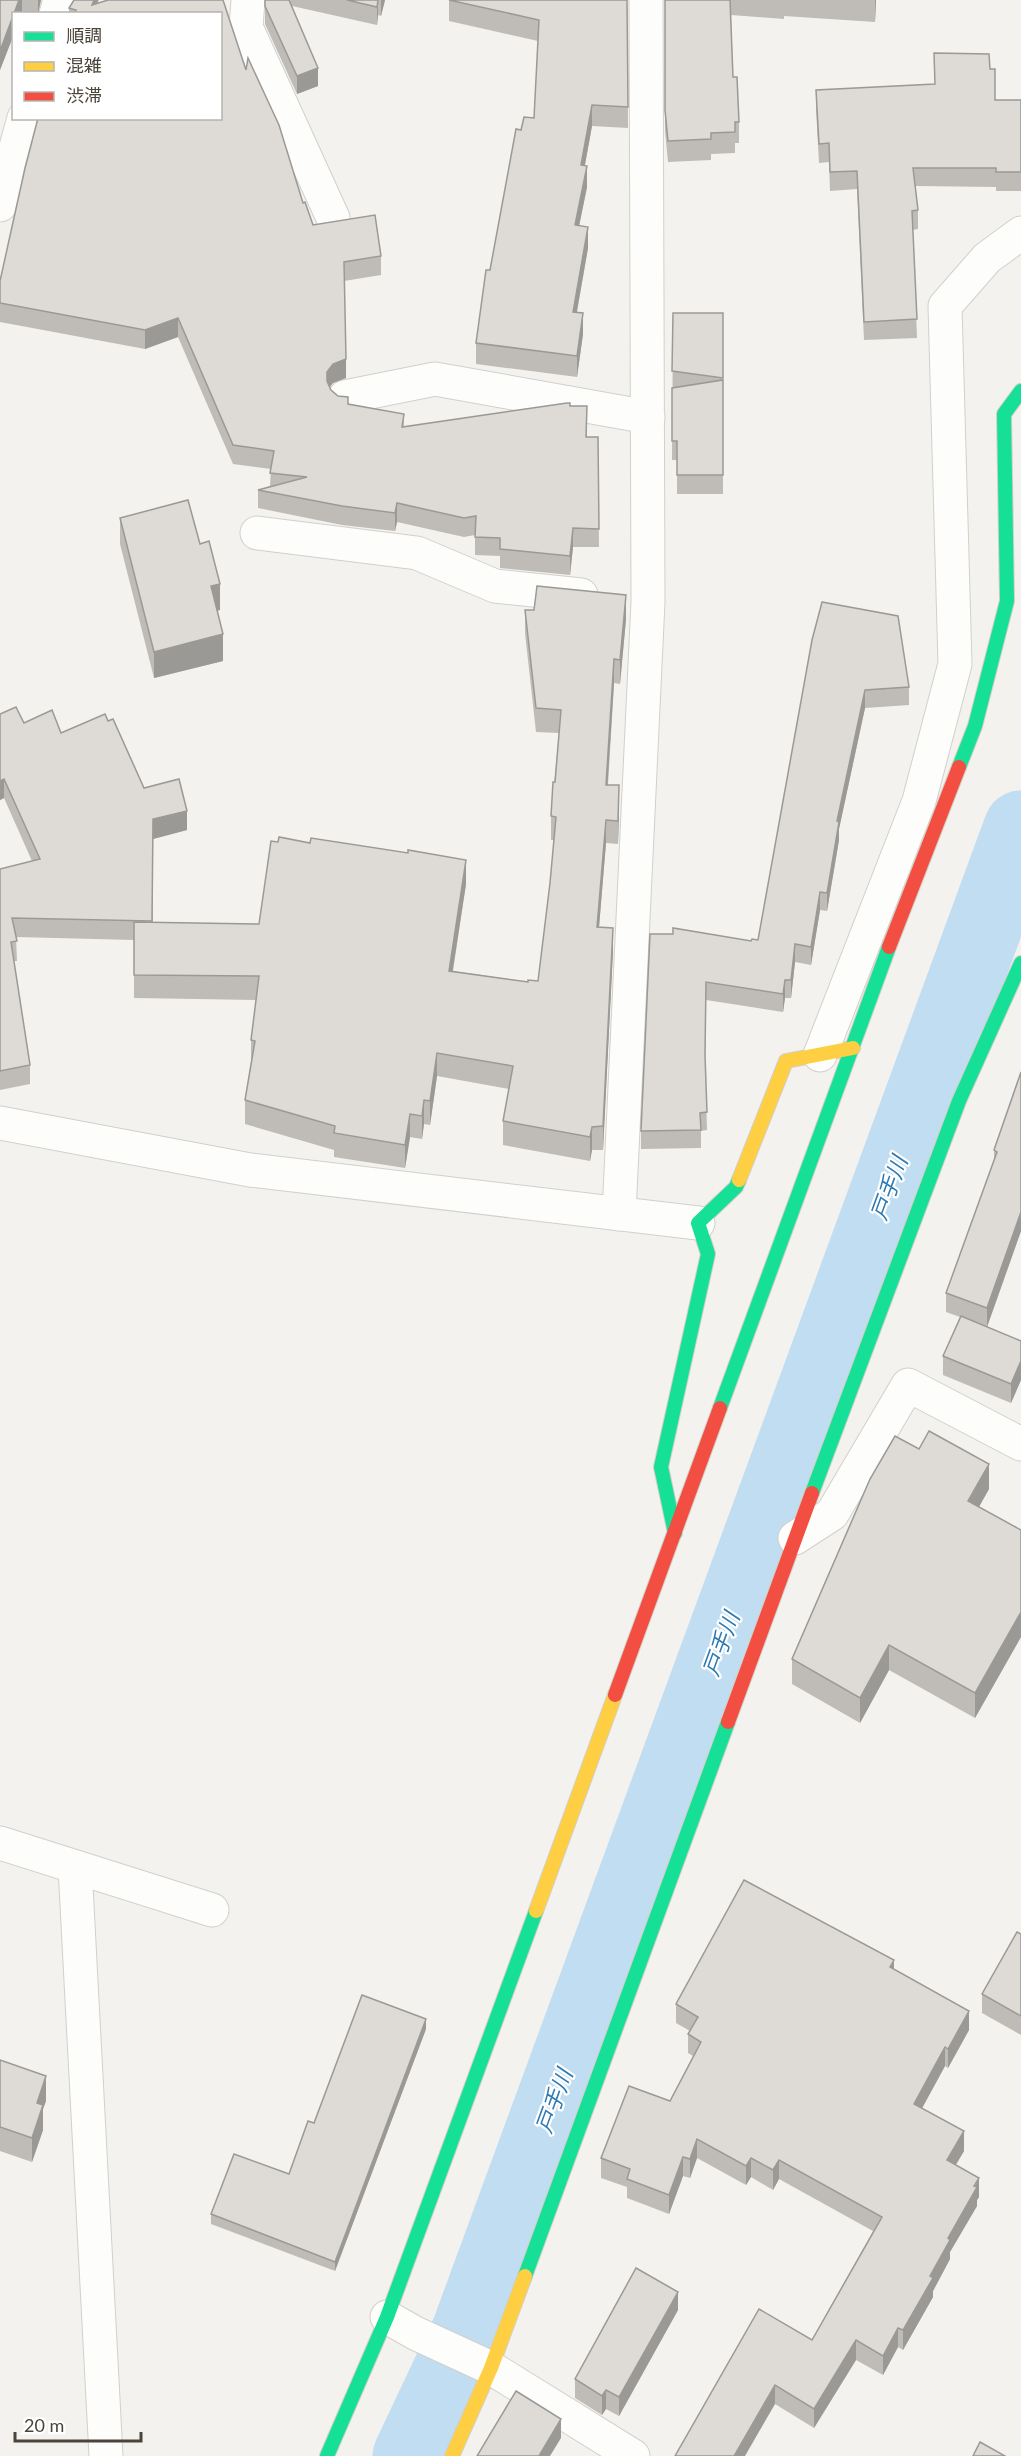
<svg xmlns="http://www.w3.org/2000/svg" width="1021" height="2456" font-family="Lato,'Noto Sans JP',sans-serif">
	<rect width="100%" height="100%" fill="#f4f2ee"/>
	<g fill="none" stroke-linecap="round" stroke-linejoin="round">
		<polyline stroke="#c0ddf1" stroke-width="75" points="410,2456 469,2331 1021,828"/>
		<g stroke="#d2d0cb" stroke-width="35">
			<g id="street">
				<polyline points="248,0 246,27 333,218"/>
				<polyline points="56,14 60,0"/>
				<polyline points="0,205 24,118"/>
				<polyline points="345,397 435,379 648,417"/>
				<polyline points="257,533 417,553 495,586 581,595"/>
				<polyline points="820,1055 919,801 955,664 945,306 987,258 1021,233"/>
				<polyline points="0,1123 250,1170 698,1223"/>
				<polyline points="619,1214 648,602 646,0"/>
				<polyline points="795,1538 832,1514 908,1385 1021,1444"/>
				<polyline points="0,1843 212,1910"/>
				<polyline points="75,1867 106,2456"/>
				<polyline points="387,2317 415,2333 491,2368 633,2456"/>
			</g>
		</g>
		<g stroke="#d3cfc5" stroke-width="16">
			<g id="fast">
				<polyline points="959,767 975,726 1007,601 1004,414 1021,391"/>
				<polyline points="720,1408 889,947"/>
				<polyline points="812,1493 959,1101 1021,963"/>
				<polyline points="675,1533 661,1467 708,1254 698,1223 736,1187 739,1180"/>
				<polyline points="525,2276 728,1722"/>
				<polyline points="327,2456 387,2317 536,1911"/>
			</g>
		</g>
		<g stroke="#d3cfc5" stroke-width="16">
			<g id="slow">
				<polyline points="739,1180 786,1061 853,1048"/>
				<polyline points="536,1911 615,1695"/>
				<polyline points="452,2456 491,2368 525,2276"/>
			</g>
		</g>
		<g stroke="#d3cfc5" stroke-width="16">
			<g id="jam">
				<polyline points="889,947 959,767"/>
				<polyline points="615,1695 720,1408"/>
				<polyline points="728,1722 812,1493"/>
			</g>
		</g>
		<use href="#street" stroke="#fdfdfc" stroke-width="33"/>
		<use href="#fast" stroke="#16e098" stroke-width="14"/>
		<use href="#slow" stroke="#ffcf43" stroke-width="14"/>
		<use href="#jam" stroke="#f24e42" stroke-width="14"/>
	</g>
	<g fill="#bfbcb8">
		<polygon points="0,0 41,0 38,14 26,14 22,12 14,14 14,34 0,70"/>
		<polygon points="74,0 99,0 98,3 108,0 223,0 246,70 248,58 279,125 303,203 305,202 313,225 375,215 381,256 381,275 344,281 346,378 333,383 329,388 331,390 338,396 348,397 348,404 404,414 404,427 567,403 570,403 570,406 587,406 587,437 598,437 599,547 573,547 570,575 500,568 500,556 475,555 475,535 464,537 397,522 395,531 342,525 258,508 258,490 270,486 271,469 233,464 178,337 145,349 0,322 0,281 25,168 38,118 220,118 220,14 69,14 69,8"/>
		<polygon points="265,0 385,0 381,16 378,15 377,25 292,6 318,86 297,94 265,24"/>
		<polygon points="449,0 627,0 628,128 592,126 585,165 587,187 579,226 588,248 577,312 583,334 577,377 476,364 476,343 490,270 521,130 534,118 538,41 449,21"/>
		<polygon points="665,0 876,0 875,22 784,16 784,19 731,15 733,77 739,122 739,143 735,143 735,153 711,154 711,160 668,162 665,131"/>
		<polygon points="990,69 995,100 1021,100 1021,191 996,191 996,187 915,186 918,210 918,229 913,230 917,338 864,340 857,189 830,191 829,162 819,163 816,109 816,90 935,84"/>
		<polygon points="673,313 723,313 723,494 677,494 677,460 672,460"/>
		<polygon points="120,518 200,544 220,610 217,611 223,661 154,678 120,544"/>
		<polygon points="525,610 626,619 620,684 614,683 608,785 619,809 618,844 606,843 599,927 613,951 603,1150 592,1150 590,1161 503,1145 503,1121 509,1089 437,1076 430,1125 424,1124 422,1139 410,1137 405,1168 334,1157 334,1150 245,1124 245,1100 251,1062 251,1040 256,1000 134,998 134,940 16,937 17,961 14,961 30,1065 30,1084 0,1090 0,869 32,861 4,798 0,800 0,714 24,723 61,733 108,721 144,788 187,830 153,839 153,922 259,924 466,884 453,971 528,982 538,981 550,883 554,840 551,840 551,816 559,733 536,732 525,633"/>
		<polygon points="812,640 909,687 909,705 865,708 839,829 839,840 827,911 820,910 811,965 795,962 791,998 785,998 783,1012 706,1000 705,1061 707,1130 701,1131 701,1148 641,1149 641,1131 650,934 751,941 758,940"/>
		<polygon points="1021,1072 1021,1231 987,1327 1021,1341 1021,1380 1011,1403 943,1375 943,1356 960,1317 946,1312 946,1293 994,1160 994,1150"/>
		<polygon points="989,1489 979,1507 1021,1530 1021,1637 975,1718 889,1670 860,1723 792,1684 792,1659"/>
		<polygon points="1021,1934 1021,2035 982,2013 982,1994"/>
		<polygon points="894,1970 969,2030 948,2068 945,2066 922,2108 964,2151 956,2165 979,2197 977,2200 977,2206 950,2252 950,2259 933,2291 933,2297 903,2350 898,2347 883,2375 856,2360 814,2428 775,2404 675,2456 812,2340 873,2231 779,2179 773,2190 751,2177 746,2185 697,2158 690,2178 683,2176 669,2214 627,2198 627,2187 601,2178 601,2158 670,2101 693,2056 688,2053 688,2034 690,2031 676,2023 676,2004"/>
		<polygon points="426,2029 335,2271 211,2224 211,2214 289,2174 314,2123"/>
		<polygon points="0,2060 46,2101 43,2109 43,2130 32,2162 0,2151"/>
		<polygon points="678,2310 619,2416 606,2409 602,2415 575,2398 575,2379"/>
	</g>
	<g fill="#9b9996">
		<polygon points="19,0 22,0 22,12 21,14 14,14"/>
		<polygon points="38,0 41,0 38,14"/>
		<polygon points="94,0 98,0 95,14 92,5"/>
		<polygon points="378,0 378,15 377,25 377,7"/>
		<polygon points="381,0 385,0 381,16"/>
		<polygon points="875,0 876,0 875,22"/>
		<polygon points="14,15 14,34 0,70 0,51"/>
		<polygon points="318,68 318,86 297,94 297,76"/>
		<polygon points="592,105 592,126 581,186 581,165"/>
		<polygon points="587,166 587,187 575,246 575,225"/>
		<polygon points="588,227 588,248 573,333 573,312"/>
		<polygon points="583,313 583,334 577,377 577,356"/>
		<polygon points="178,318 178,337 145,349 145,330"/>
		<polygon points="346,359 346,378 333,383 327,390 327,372 333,364"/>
		<polygon points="397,503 397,522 395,531 395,513"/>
		<polygon points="573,528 573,547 570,575 570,556"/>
		<polygon points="220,584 220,610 211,612 211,586"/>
		<polygon points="626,595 626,619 620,684 620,660"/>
		<polygon points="223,634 223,661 154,678 154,652"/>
		<polygon points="614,659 614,683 606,808 606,785"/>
		<polygon points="865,690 865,708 839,829 839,840 827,911 827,893 837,821"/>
		<polygon points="4,779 4,798 0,800 0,781"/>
		<polygon points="619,785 619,809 618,844 618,821"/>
		<polygon points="187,811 187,830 153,839 153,819"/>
		<polygon points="606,820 606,843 597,951 597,927"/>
		<polygon points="466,860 466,884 449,994 449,971"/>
		<polygon points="820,892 820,910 811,965 811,947"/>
		<polygon points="613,928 613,951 603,1150 603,1126"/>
		<polygon points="795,944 795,962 791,998 791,980"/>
		<polygon points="785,980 785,998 783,1012 783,994"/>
		<polygon points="437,1053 437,1076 430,1125 430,1101"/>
		<polygon points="424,1100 424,1124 422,1139 422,1116"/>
		<polygon points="410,1114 410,1137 405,1168 405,1145"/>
		<polygon points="592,1127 592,1150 590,1161 590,1137"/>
		<polygon points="1021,1212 1021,1231 987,1327 987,1308"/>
		<polygon points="1021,1361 1021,1380 1011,1403 1011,1384"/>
		<polygon points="989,1464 989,1489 968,1526 968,1501"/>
		<polygon points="1021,1612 1021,1637 975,1718 975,1693"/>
		<polygon points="889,1645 889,1670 860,1723 860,1698"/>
		<polygon points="894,1960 894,1980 890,1967"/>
		<polygon points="969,2011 969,2030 948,2068 948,2049"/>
		<polygon points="426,2019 426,2029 335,2271 335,2262"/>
		<polygon points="945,2047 945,2066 914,2123 914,2104"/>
		<polygon points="46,2076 46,2101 43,2109 43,2130 32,2162 32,2138 37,2103"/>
		<polygon points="964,2131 964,2151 947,2179 947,2160"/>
		<polygon points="697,2139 697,2158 690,2178 690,2159"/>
		<polygon points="683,2157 683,2176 669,2214 669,2195"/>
		<polygon points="751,2158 751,2177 746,2185 746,2166"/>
		<polygon points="779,2160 779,2179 773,2190 773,2170"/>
		<polygon points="979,2178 979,2197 977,2200 977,2206 950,2252 950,2259 933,2291 933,2297 903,2350 903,2330 930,2276 948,2238"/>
		<polygon points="678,2292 678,2310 619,2416 619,2397"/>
		<polygon points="898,2328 898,2347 883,2375 883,2356"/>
		<polygon points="856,2340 856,2360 814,2428 814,2409"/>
		<polygon points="775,2385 775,2404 745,2456 734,2456"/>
		<polygon points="606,2390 606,2409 602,2415 602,2396"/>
		<polygon points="561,2419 561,2438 550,2456 539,2456"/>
	</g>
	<g fill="#dedbd6" stroke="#9b9996" stroke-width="1.5">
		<polygon points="0,0 19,0 0,51"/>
		<polygon points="74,0 94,0 92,5 108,0 223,0 246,70 248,58 279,125 303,203 305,202 313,225 375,215 381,256 344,262 346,359 333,364 327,372 327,381 331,390 338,396 348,397 348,404 404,414 402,427 567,403 570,403 570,406 587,406 586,437 598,437 599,529 573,528 570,556 500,549 500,538 475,537 476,516 464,518 397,503 395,513 342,506 258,490 307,477 270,473 274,451 233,445 178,318 145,330 0,303 0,281 25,168 38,118 220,118 220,14 76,14 76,10 69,8"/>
		<polygon points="265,0 289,0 318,68 297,76 265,6"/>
		<polygon points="347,0 378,0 377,7"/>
		<polygon points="449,0 627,0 628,107 592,105 581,165 587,166 575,225 588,227 573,312 583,313 577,356 476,343 486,270 490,270 516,129 521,130 524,117 534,118 539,20"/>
		<polygon points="665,0 730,0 733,77 737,77 739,122 735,122 735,132 711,133 711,139 668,141 665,110"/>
		<polygon points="934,53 989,54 990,69 995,69 995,100 1021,100 1021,172 996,172 996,168 913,168 918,210 912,211 917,319 864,322 857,171 830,172 829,143 819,144 816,90 935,84"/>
		<polygon points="673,313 723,313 723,378 672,371"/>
		<polygon points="723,380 723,475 677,475 677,441 672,441 672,388"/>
		<polygon points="188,500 200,544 209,541 220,584 211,586 223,634 154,652 120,518"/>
		<polygon points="537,586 626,595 620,660 614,659 606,785 619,785 618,821 606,820 597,927 613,928 603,1126 592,1127 590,1137 503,1121 513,1066 437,1053 430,1101 424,1100 422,1116 410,1114 405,1145 334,1133 335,1126 245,1100 255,1041 251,1040 259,976 134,975 134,922 259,924 271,841 278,842 279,837 310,843 311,838 408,853 408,850 466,860 449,971 528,982 528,980 538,981 550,883 556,817 551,816 553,782 555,782 561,710 536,708 525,610 534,610"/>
		<polygon points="822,602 898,616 909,687 865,690 837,821 839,822 827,893 820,892 811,947 795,944 791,980 785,980 783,994 706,982 705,1055 707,1112 700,1113 701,1130 641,1131 650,934 673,934 673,928 751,941 752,939 758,940 812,640"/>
		<polygon points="16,707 24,723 52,710 61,733 105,714 108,721 113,719 144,788 179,779 187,811 153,819 152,921 12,918 17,941 11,942 30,1065 0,1071 0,869 40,859 4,779 0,781 0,714"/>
		<polygon points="1021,1072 1021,1212 987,1308 946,1293 997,1152 994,1150"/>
		<polygon points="961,1316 1021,1341 1021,1361 1011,1384 943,1356"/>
		<polygon points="929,1431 989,1464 968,1501 1021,1530 1021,1612 975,1693 889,1645 860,1698 792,1659 870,1479 895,1436 919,1449"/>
		<polygon points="744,1880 894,1960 890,1967 969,2011 948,2049 945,2047 914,2104 964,2131 947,2160 979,2178 974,2186 977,2187 948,2238 950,2240 930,2276 933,2278 903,2330 898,2328 883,2356 856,2340 814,2409 775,2385 734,2456 675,2456 759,2309 812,2340 882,2217 779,2160 773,2170 751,2158 746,2166 697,2139 690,2159 683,2157 669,2195 627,2179 630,2169 601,2158 629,2086 670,2101 701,2042 688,2034 698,2017 676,2004"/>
		<polygon points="1017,1932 1021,1934 1021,2016 982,1994"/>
		<polygon points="362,1995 426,2019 335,2262 211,2214 234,2154 289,2174 308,2121 314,2123"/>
		<polygon points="0,2060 46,2076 37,2103 43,2105 32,2138 0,2127"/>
		<polygon points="636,2268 678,2292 619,2397 606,2390 602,2396 575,2379"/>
		<polygon points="516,2391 561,2419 539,2456 477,2456"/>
		<polygon points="980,2442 1005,2456 973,2456"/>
	</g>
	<g text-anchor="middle" stroke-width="4.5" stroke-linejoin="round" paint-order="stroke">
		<g font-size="22" font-style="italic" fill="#2e7ab2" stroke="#fff">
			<text transform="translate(889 1188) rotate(-70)" y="8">戸手川</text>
			<text transform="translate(721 1644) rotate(-70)" y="8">戸手川</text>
			<text transform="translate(554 2101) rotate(-70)" y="8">戸手川</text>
		</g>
	</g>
	<rect x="12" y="12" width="210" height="108" fill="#ffffff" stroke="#b7b4b0" stroke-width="1.5"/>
	<rect x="24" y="32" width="30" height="9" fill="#16e098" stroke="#b7b4b0" stroke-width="1.5"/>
	<text x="66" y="42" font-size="18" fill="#4b4439">順調</text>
	<rect x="24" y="62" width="30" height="9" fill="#ffcf43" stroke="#b7b4b0" stroke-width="1.5"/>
	<text x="66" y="72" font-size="18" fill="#4b4439">混雑</text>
	<rect x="24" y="92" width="30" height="9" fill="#f24e42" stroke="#b7b4b0" stroke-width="1.5"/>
	<text x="66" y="102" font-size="18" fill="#4b4439">渋滞</text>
	<path d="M15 2432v9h126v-9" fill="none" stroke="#4b4439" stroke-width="3"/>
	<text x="24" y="2432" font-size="18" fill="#4b4439" stroke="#ffffff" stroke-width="4.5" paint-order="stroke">20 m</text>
</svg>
